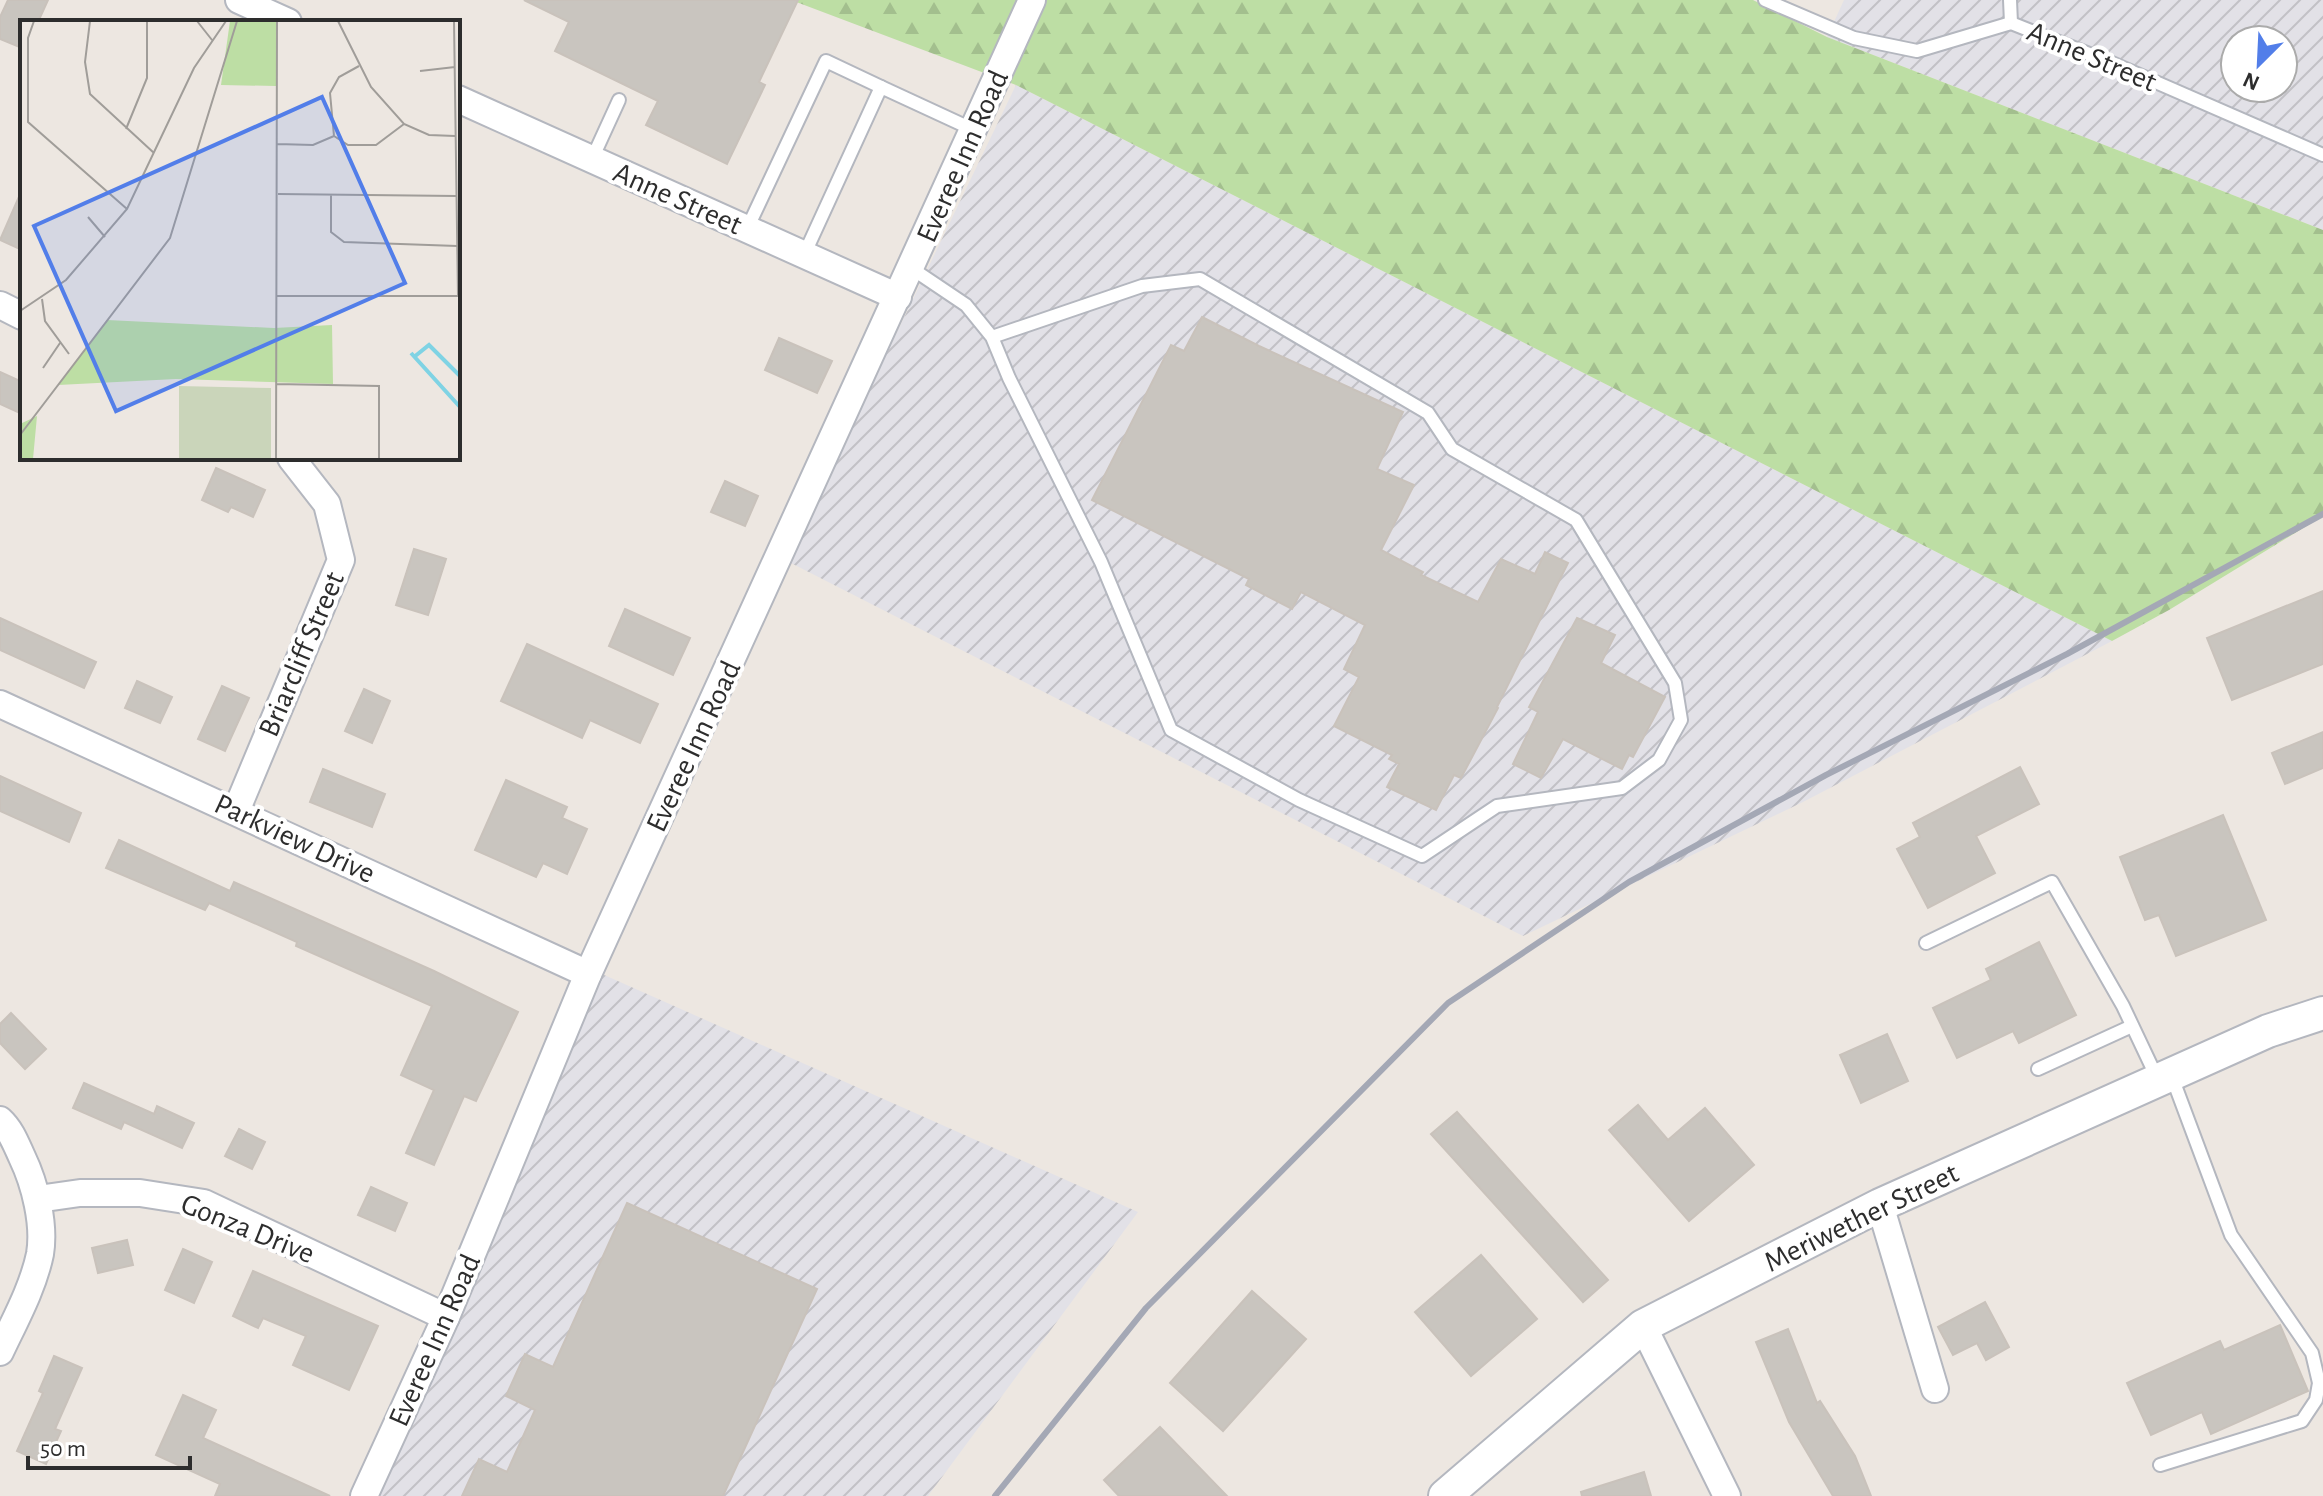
<svg xmlns="http://www.w3.org/2000/svg" width="2323" height="1496" font-family="'Alegreya Sans',sans-serif">
	<defs>
		<pattern id="industrial-furrows" width="10" height="10" patternUnits="userSpaceOnUse" patternTransform="scale(2)"><rect width="10" height="10" fill="#e2e1e7"/><path d="M-1 1l2-2M0 10L10 0M9 11l2-2" fill="none" stroke="#c2c1c6"/></pattern>
		<pattern id="forest-firs" width="22" height="20" patternUnits="userSpaceOnUse" patternTransform="scale(2)"><rect width="22" height="20" fill="#bddea4"/><path d="M5 1l3.5 6h-7zM16 11l3.5 6h-7z" fill="#a3bf8e"/></pattern>
	</defs>
	<rect width="100%" height="100%" fill="#ede7e1"/>
	<g fill="url(#industrial-furrows)" fill-rule="evenodd">
		<path d="M1844,0H2323V230L1827,37ZM2235,40H2283V88H2235Z"/>
		<polygon points="1016,85 2112,641 1803,802 1523,936 787,561"/>
		<polygon points="602,974 1138,1212 928,1496 368,1496"/>
	</g>
	<polygon fill="url(#forest-firs)" points="791,0 1753,0 1827,37 2323,230 2323,516 2169,610 2112,641 1016,85"/>
	<g fill="#c9c5bf" stroke="#c9c2bb" stroke-width="2">
		<polygon points="8,0 48,0 38,22 22,22 22,48 0,39 0,17"/>
		<polygon points="524,0 798,0 759,82 765,85 727,164 646,125 658,101 555,51 569,22"/>
		<polygon points="22,190 22,250 0,240"/>
		<polygon points="1202,317 1259,346 1403,412 1377,469 1414,485 1381,550 1423,572 1421,575 1478,602 1501,559 1535,574 1545,552 1568,563 1497,707 1498,708 1461,778 1454,775 1436,810 1387,787 1399,764 1389,759 1392,755 1334,726 1359,677 1344,669 1365,625 1301,592 1292,609 1246,585 1249,579 1092,500 1171,345 1184,351"/>
		<polygon points="779,338 832,361 817,393 765,370"/>
		<polygon points="0,372 22,382 22,414 0,404"/>
		<polygon points="216,468 265,490 253,517 231,507 228,512 202,500"/>
		<polygon points="725,481 758,496 745,526 711,512"/>
		<polygon points="414,549 446,559 428,615 396,605"/>
		<polygon points="2323,591 2323,664 2232,700 2207,638"/>
		<polygon points="625,609 690,638 673,675 609,646"/>
		<polygon points="0,618 96,662 84,688 0,650"/>
		<polygon points="1577,618 1615,635 1601,663 1665,697 1633,757 1629,755 1622,769 1563,739 1541,778 1513,764 1538,712 1529,707"/>
		<polygon points="527,644 658,704 640,743 590,720 582,738 501,701"/>
		<polygon points="137,681 172,697 160,723 125,708"/>
		<polygon points="222,686 249,698 225,751 198,739"/>
		<polygon points="364,689 390,701 372,743 345,731"/>
		<polygon points="2323,732 2323,768 2285,784 2272,753"/>
		<polygon points="2020,767 2039,804 1976,836 1995,873 1928,908 1897,849 1920,837 1913,823"/>
		<polygon points="323,769 385,794 372,827 310,802"/>
		<polygon points="0,776 81,813 69,842 0,811"/>
		<polygon points="506,780 567,807 562,818 587,829 567,874 543,863 536,877 475,850"/>
		<polygon points="2223,815 2266,920 2176,956 2159,915 2145,920 2120,857"/>
		<polygon points="119,840 230,891 234,882 434,971 518,1012 476,1101 464,1096 434,1165 406,1153 434,1090 401,1075 432,1006 296,946 297,942 209,903 205,910 106,868"/>
		<polygon points="2039,942 2076,1015 2019,1043 2013,1031 1957,1058 1933,1008 1991,980 1986,969"/>
		<polygon points="11,1013 46,1049 25,1069 0,1043 0,1024"/>
		<polygon points="1887,1034 1908,1081 1861,1103 1840,1055"/>
		<polygon points="84,1083 154,1114 157,1106 194,1123 182,1148 124,1122 121,1129 73,1108"/>
		<polygon points="1638,1105 1668,1140 1705,1108 1754,1165 1689,1221 1609,1130"/>
		<polygon points="1457,1112 1608,1280 1583,1302 1431,1134"/>
		<polygon points="239,1129 265,1142 252,1169 225,1156"/>
		<polygon points="371,1187 407,1203 395,1231 358,1215"/>
		<polygon points="627,1203 817,1289 723,1496 462,1496 479,1459 507,1472 535,1410 506,1396 525,1354 553,1367"/>
		<polygon points="127,1240 133,1265 98,1273 92,1248"/>
		<polygon points="183,1249 212,1262 194,1303 165,1290"/>
		<polygon points="1481,1255 1537,1319 1471,1376 1415,1312"/>
		<polygon points="253,1271 378,1326 349,1390 293,1365 306,1336 263,1318 258,1328 233,1316"/>
		<polygon points="1252,1291 1306,1339 1223,1431 1170,1383"/>
		<polygon points="1985,1302 2009,1347 1986,1360 1977,1343 1953,1355 1938,1327"/>
		<polygon points="2280,1325 2308,1391 2211,1434 2202,1412 2151,1435 2127,1383 2220,1341 2224,1350"/>
		<polygon points="1788,1329 1817,1403 1820,1401 1855,1456 1871,1496 1833,1496 1789,1422 1756,1342"/>
		<polygon points="54,1356 82,1368 55,1429 61,1431 46,1464 17,1451 43,1393 39,1391"/>
		<polygon points="183,1395 216,1410 203,1438 330,1496 215,1496 220,1484 156,1455"/>
		<polygon points="1160,1427 1227,1496 1119,1496 1104,1480"/>
		<polygon points="1644,1472 1651,1496 1582,1496 1581,1492"/>
	</g>
	<g fill="none" stroke-linecap="round" stroke-linejoin="round">
		<g stroke="#b4b7bf" stroke-width="16">
			<g id="service">
				<polyline points="1765,0 1854,38 1917,51 2011,23 2112,63 2323,155"/>
				<polyline points="2010,0 2011,23"/>
				<polyline points="592,159 619,100"/>
				<polyline points="747,229 826,61 881,87"/>
				<polyline points="804,255 881,87 974,130"/>
				<polyline points="911,268 966,305 992,337 1009,378 1101,562 1171,730 1299,800 1422,856 1497,806 1622,788 1659,760 1681,720 1675,683 1576,520 1452,449 1428,413 1200,279 1142,286 992,337"/>
				<polyline points="1926,943 2052,882 2123,1006 2158,1080"/>
				<polyline points="2038,1069 2132,1026"/>
				<polyline points="2160,1465 2302,1421 2316,1400 2319,1383 2312,1353 2231,1235 2172,1077"/>
			</g>
		</g>
		<g stroke="#b4b7bf" stroke-width="30">
			<g id="minor">
				<polyline points="239,0 288,22"/>
				<polyline points="458,99 898,297"/>
				<polyline points="0,305 22,316"/>
				<polyline points="0,704 588,974"/>
				<polyline points="236,811 341,560 327,504 291,458"/>
				<path d="M0,1120C11,1130 16,1144 22,1157C35,1184 45,1224 40,1254C33,1288 14,1322 0,1352"/>
				<polyline points="38,1199 80,1193 140,1193 204,1203 446,1317"/>
				<polyline points="1880,1205 1935,1389"/>
				<polyline points="1643,1326 1727,1496"/>
				<polyline points="364,1496 446,1317 588,974 1032,0"/>
			</g>
		</g>
		<g stroke="#b4b7bf" stroke-width="36">
			<polyline id="tertiary" points="1445,1496 1643,1326 1880,1205 2268,1031 2323,1013"/>
		</g>
		<use href="#service" stroke="#fff" stroke-width="12"/>
		<use href="#minor" stroke="#fff" stroke-width="26"/>
		<use href="#tertiary" stroke="#fff" stroke-width="32"/>
		<polyline stroke="#a4a8b5" stroke-width="6" points="995,1496 1146,1308 1448,1003 1629,882 1826,775 2067,654 2323,514"/>
	</g>
	<g text-anchor="middle" stroke-width="8" stroke-linejoin="round" paint-order="stroke">
		<g font-size="30" fill="#2d2d2d" stroke="#fff">
			<text transform="translate(2092 56) rotate(23)" y="10">Anne Street</text>
			<text transform="translate(962 156) rotate(-66)" y="10">Everee Inn Road</text>
			<text transform="translate(678 198) rotate(24)" y="10">Anne Street</text>
			<text transform="translate(301 654) rotate(-67)" y="10">Briarcliff Street</text>
			<text transform="translate(693 746) rotate(-65)" y="10">Everee Inn Road</text>
			<text transform="translate(295 838) rotate(25)" y="10">Parkview Drive</text>
			<text transform="translate(1861 1217) rotate(-26)" y="10">Meriwether Street</text>
			<text transform="translate(248 1228) rotate(22)" y="10">Gonza Drive</text>
			<text transform="translate(434 1340) rotate(-66)" y="10">Everee Inn Road</text>
		</g>
	</g>
	<g transform="translate(20 20)">
		<rect width="440" height="440" fill="#ede7e1"/>
		<path d="M210,1H257L256,66L201,65ZM87,300L254,308L312,305L313,364L156,359L38,365ZM17,396L13,439H0V404Z" fill="#bddea4"/>
		<path d="M159,366L251,368V439H159Z" fill="#cad5ba"/>
		<path fill="none" stroke="#7fd3e4" stroke-width="4" d="M391,333L440,387M394,337L409,325L440,356"/>
		<path fill="none" stroke="#a09d99" stroke-width="2" d="M14,1L8,18V102L107,189M70,1L65,42L70,74L134,133M177,1L192,20M318,1L351,67L384,104L409,115L435,116M434,1L438,276M339,46L319,57L310,73L314,116L328,125H356L384,104M400,51L435,47M106,109L127,58V1M257,124L293,125L314,116M258,174L436,176M311,175V212L324,222L437,226M68,197L85,217M257,276H440M22,279L25,301L49,334M0,291L46,260L107,189L174,48L206,1M23,348L40,323M256,364L359,366V439M0,415L150,218L217,1M256,439L257,1"/>
		<path fill="#527ee9" fill-opacity="0.15" stroke="#527ee9" stroke-width="4" d="M302,77L385,263L96,391L14,206Z"/>
		<rect width="440" height="440" fill="none" stroke="#2d2d2d" stroke-width="4"/>
	</g>
	<g transform="translate(2259 64) rotate(204)"><circle r="38" fill="#ffffff" stroke="#ababab" stroke-width="2"/>
	<path d="M0-6L14 30L0 20L-14 30Z" fill="#527ee9"/>
	<text y="-12" font-size="22" font-weight="bold" text-anchor="middle" fill="#2d2d2d">N</text>
	</g>
	<path d="M28 1456v12h162v-12" fill="none" stroke="#2d2d2d" stroke-width="4"/>
	<text x="40" y="1456" font-size="24" fill="#2d2d2d" stroke="#ffffff" stroke-width="6" paint-order="stroke">50 m</text>
</svg>
